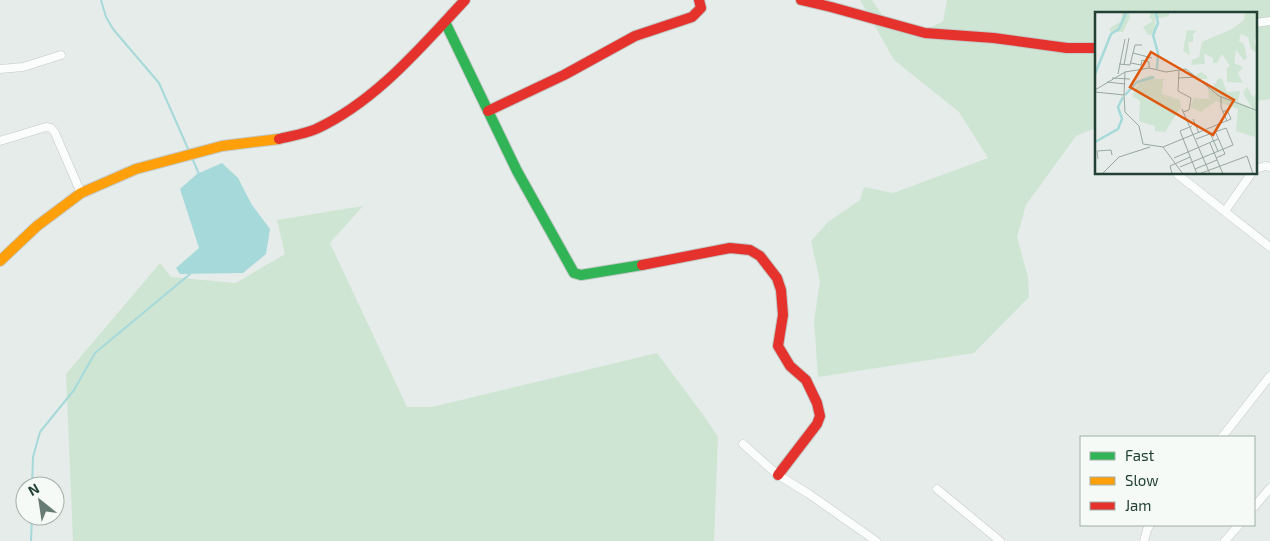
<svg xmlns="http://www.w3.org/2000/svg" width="1270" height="541" font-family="'Exo 2',sans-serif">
	<rect width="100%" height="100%" fill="#e6ece9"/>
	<g fill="#cfe5d4">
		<polygon points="860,0 872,0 888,23 921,33 943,21 947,0 1270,0 1270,99 1256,101 1256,14 1096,14 1096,128 1076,136 1026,205 1017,237 1028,277 1029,297 974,353 818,377 814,321 820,281 811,241 828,222 860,200 864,187 893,193 988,158 959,112 894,60"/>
		<polygon points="363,206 330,243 407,407 432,407 657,353 704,416 718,437 714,541 73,541 66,374 160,263 171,277 236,283 285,254 277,220"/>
	</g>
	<polygon fill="#a6d9da" points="222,163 238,178 252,205 270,229 266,254 243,273 180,274 176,268 199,248 180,189 197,174"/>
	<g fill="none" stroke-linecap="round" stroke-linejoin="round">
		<g stroke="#a6d9da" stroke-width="2">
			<polyline points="101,0 106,17 113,29 159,83 189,151"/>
			<polyline points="192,158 199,174"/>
			<polyline points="32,486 33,457 40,432 74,390 95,353 190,274"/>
			<polyline points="31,541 32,516"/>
		</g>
		<g stroke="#c3c9c6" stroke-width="9">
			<g id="street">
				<polyline points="1256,23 1270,21"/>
				<polyline points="0,69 23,67 61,55"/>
				<polyline points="0,141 46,127 51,128 55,133 81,193"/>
				<polyline points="1256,169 1265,166 1270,167"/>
				<polyline points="1177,174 1270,247"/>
				<polyline points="1225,211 1251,174"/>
				<polyline points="1222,437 1270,376"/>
				<polyline points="743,444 778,475 809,494 876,541"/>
				<polyline points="937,489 1000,541"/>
				<polyline points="1254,507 1270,488"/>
				<polyline points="1144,541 1147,530 1150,525"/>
				<polyline points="1225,541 1239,525"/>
			</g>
		</g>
		<g stroke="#c2c9c6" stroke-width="12">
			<polyline id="fast" points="445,22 517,171 574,273 581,275 642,265"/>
		</g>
		<g stroke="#c2c9c6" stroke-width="12">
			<polyline id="slow" points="0,261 37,226 81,193 136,169 222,146 279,139"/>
		</g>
		<g stroke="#c2c9c6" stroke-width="12">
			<g id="jam">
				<polyline points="801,0 831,7 925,33 994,38 1067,48 1096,48"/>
				<polyline points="488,111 564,75 635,36 692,17 701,8 699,0"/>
				<path d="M279,139C291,136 304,134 316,129C376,101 420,48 465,0"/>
				<polyline points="642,265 730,248 750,250 760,256 777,278 781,290 783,315 778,346 790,366 806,380 817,403 820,416 817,424 778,475"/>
			</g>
		</g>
		<use href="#street" stroke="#fbfcfc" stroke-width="8"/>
		<use href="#fast" stroke="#30b455" stroke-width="10"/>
		<use href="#slow" stroke="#ff9f0a" stroke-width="10"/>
		<use href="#jam" stroke="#e5322d" stroke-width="10"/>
	</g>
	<g transform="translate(1095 12)">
		<rect width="162" height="162" fill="#e6ece9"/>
		<path d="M27,1H34L35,6L28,20H16L14,17L26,9ZM56,1H74V4L60,7L61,22L53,23L48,15L58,9L54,5ZM150,1H162V25L159,29L163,42L156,37L153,25L146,22L144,29L149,32L152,46L149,48L141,38L139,51L148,55L143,61L148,71L132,70V56L135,54L127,42L122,51H118V46L109,41L110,52L96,53L97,48L104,45L107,30L137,17L149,8ZM92,18L102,19L98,22V30H93L95,43L88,39ZM106,60L112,64L113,75L116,77L124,66L127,67L132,80L145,79L143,90L157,96L148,81L152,75L158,85L162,81L160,125L141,119L143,97L121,89L106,100L95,95L99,86L114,87L112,67H103L101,63ZM56,63L60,67H72L68,68L67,82L85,88L86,95L70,120L60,119V114L44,109L45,89L37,84L46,67Z" fill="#cfe5d4"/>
		<path fill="none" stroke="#a6d9da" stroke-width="2.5" d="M61,1L63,11L58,23L63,41L62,57M0,62L16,22L24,17L31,1M30,83L42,70L59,65M0,130L23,117L27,107L23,95L28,85"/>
		<path fill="none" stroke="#98a7a1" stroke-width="1" d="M38,41L57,46M36,51L46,53L47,48L54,50V56M24,52L35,53L40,33H47M29,53L34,26M84,58L83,79L96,86L94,98L88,100M23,62L30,27M17,66L35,67M83,66L102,65M12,70L30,72M0,78L30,60L54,56L71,60L91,57L124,84L163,99M0,80L29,83L30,100L44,114L48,132L68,135L88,162M29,83L30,60M126,85V95L132,109M87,97L115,162M98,107L104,121M97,114L85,119L102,162M120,119L130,142L121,146M115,121L123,139M115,131L128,162M68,135L136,107L132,98L128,100M79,146L123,127M3,147L2,139L16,138L17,143M85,155L138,133L131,116L101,127M100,157L122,148M7,162L24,145L55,135M77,162L75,154L95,145M104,162L152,144L158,162"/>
		<path fill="#de580e" fill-opacity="0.15" stroke="#de580e" stroke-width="2.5" d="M56,40L139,88L118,123L35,75Z"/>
		<rect width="162" height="162" fill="none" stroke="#234035" stroke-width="2.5"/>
	</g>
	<rect x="1080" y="436" width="175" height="90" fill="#f5faf7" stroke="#a1b0a9"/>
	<rect x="1090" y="452" width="25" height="8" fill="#30b455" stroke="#a1b0a9"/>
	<text x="1125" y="461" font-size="15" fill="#234035">Fast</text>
	<rect x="1090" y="477" width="25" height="8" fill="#ff9f0a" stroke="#a1b0a9"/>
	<text x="1125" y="486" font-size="15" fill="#234035">Slow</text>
	<rect x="1090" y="502" width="25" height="8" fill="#e5322d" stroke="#a1b0a9"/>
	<text x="1125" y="511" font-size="15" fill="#234035">Jam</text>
	<g transform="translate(40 501) rotate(330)"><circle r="24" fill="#f5faf7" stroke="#a1b0a9"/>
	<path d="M0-4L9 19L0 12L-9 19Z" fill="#677c74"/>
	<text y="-8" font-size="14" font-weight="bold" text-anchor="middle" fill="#234035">N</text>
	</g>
</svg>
